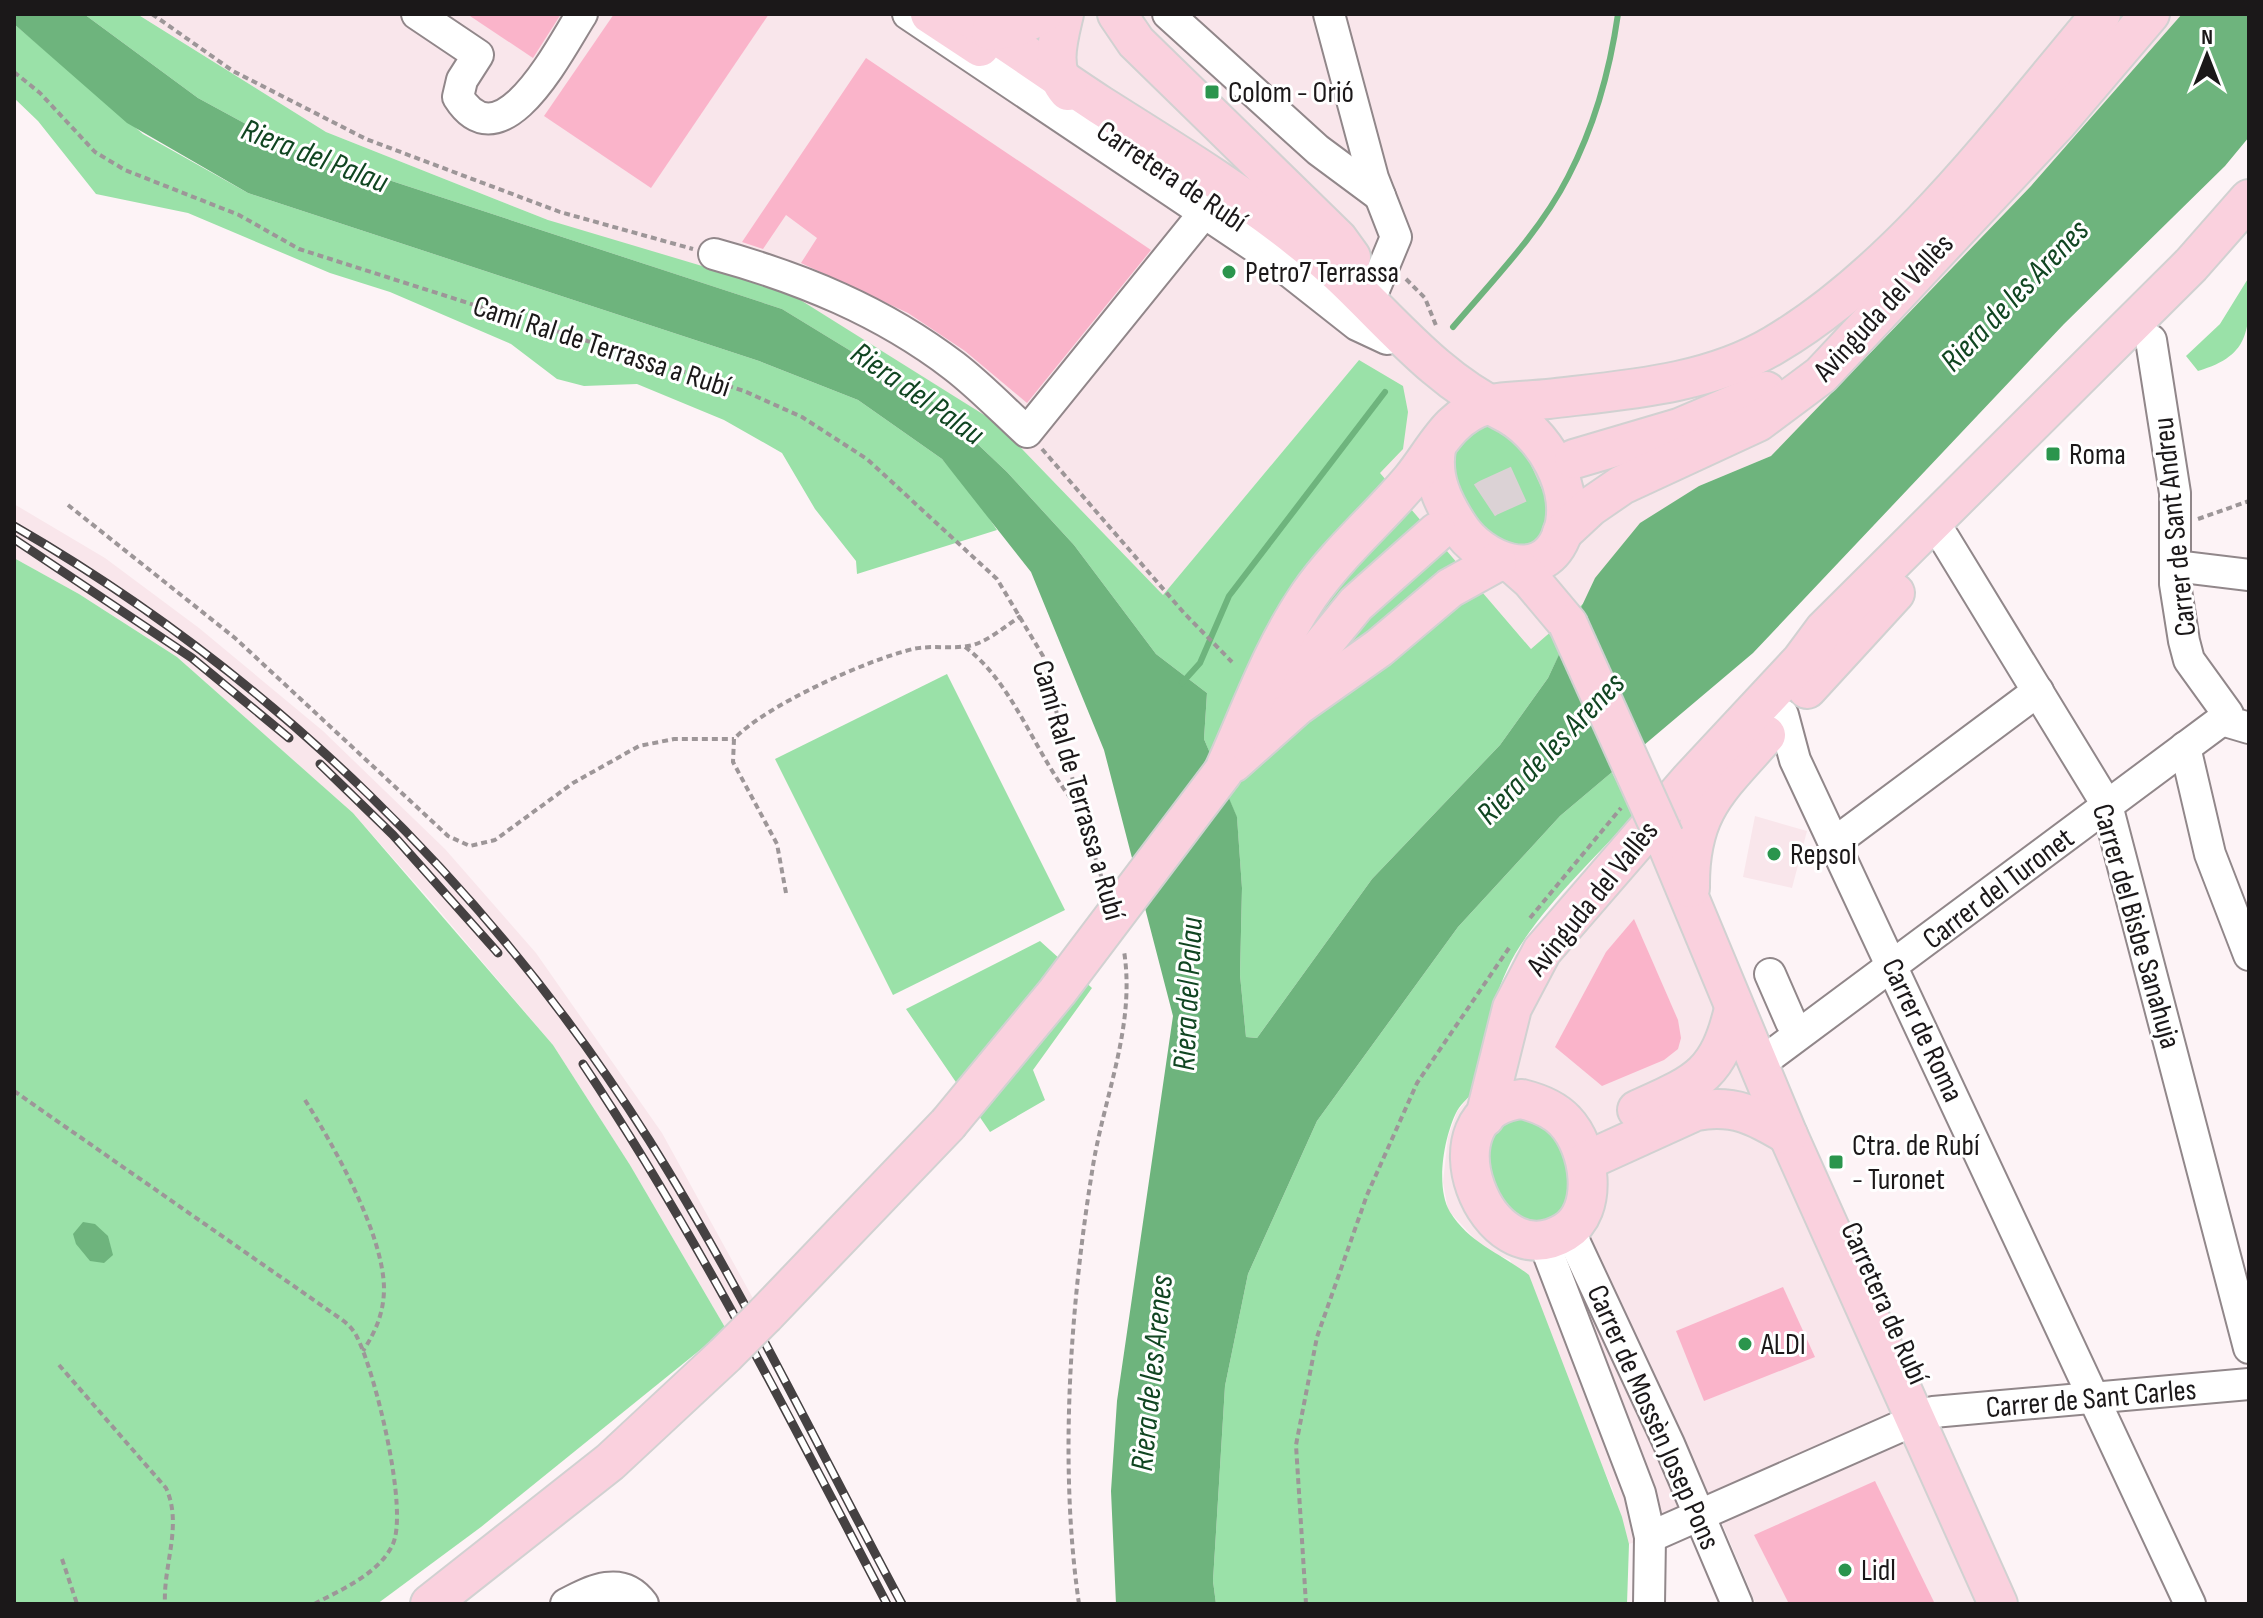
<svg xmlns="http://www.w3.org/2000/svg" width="2263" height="1618" font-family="'Sofia Sans Condensed',sans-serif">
	<rect width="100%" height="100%" fill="#fdf3f6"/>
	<g fill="#f9e6eb">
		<polygon points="137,14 2182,14 2031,186 1771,456 1699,486 1595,578 1584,603 1532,650 1379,473 1359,360 1163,595 997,423 548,220 326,132"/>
		<polygon points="14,504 105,558 199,628 323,731 445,849 536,953 662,1133 755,1302 726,1329 630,1165 553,1045 431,901 353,813 177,657 79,594 14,558"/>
		<polygon points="1633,816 1919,1444 1989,1604 1756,1604 1719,1516 1629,1544 1612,1488 1510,1260 1484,1249 1448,1210 1443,1182 1448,1137 1457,1112 1477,1086 1488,1024 1515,955 1560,897"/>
		<polygon points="1755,816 1807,831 1792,888 1743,877"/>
	</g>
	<g fill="#9ae1a8">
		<polygon points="84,14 137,14 326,132 548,220 786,291 997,423 1163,595 1359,360 1403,386 1408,412 1403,449 1380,473 1531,649 1584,603 1548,678 1500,745 1372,879 1257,1038 1246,1037 1240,975 1242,888 1237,818 1204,739 1207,693 1156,654 1074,545 1007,472 931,400 782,309 288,147 198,98"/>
		<polygon points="14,24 143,134 248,193 759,361 858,400 942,459 977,500 997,530 857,574 856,561 815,509 782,453 724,420 637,384 584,386 557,379 511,344 390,292 330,273 188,213 96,194 38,121 14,98"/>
		<path d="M2249,277C2249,327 2253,355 2198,371L2186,356L2220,324Z"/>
		<polygon points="1485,424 1513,434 1545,485 1549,527 1529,549 1498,546 1462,504 1450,454 1454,445"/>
		<polygon points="14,558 79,594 177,657 353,813 553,1045 630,1165 726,1329 481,1527 377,1604 14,1604"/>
		<polygon points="947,674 1065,910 893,995 775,759"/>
		<path d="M1612,772L1633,816C1595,858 1544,905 1515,954C1503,975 1492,1006 1487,1028C1483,1046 1484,1072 1476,1088C1471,1096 1462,1102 1457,1111C1444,1136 1435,1187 1450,1212C1469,1243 1502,1254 1529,1275L1622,1517L1629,1544L1627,1604H1216L1213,1581L1225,1386L1248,1274L1317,1121L1458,927L1560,816Z"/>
		<polygon points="1040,941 1092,988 1033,1070 1045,1100 990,1132 906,1009"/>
		<polygon points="1527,1114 1550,1126 1575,1174 1563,1219 1517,1222 1484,1177 1493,1127"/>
	</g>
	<g fill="#6eb47d">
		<polygon points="14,14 84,14 198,98 288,147 782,309 931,400 1007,472 1074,545 1156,654 1207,693 1204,739 1237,817 1242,888 1240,975 1246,1037 1257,1038 1372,879 1500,745 1548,678 1595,578 1640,523 1699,486 1771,456 2031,186 2182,14 2249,14 2249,137 2225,166 2064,324 1753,653 1560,816 1458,927 1317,1121 1248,1274 1225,1386 1213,1581 1216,1604 1116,1604 1111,1491 1117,1401 1173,1016 1104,750 1031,572 942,459 858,400 759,361 248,193 127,123 14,24"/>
		<polygon points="83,1222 95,1224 108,1236 113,1255 104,1263 90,1261 76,1244 73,1234"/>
	</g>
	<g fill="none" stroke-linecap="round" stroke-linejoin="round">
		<g stroke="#6eb47d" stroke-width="6">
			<path d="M1453,327C1493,280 1540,232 1568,177C1594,127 1610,70 1618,14"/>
			<polyline points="1182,683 1200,663 1229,596 1385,392"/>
		</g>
	</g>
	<g fill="#fab4ca">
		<polygon points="467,14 561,14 533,58"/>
		<polygon points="614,14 769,14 651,188 544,116"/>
		<polygon points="866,58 1151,250 1027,403 965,351 908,313 801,263 817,238 786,215 763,249 742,242"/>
		<polygon points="1634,919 1678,1020 1681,1038 1678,1049 1664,1060 1602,1086 1555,1047 1606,952"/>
		<polygon points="1783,1287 1815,1357 1704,1401 1676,1331"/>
		<polygon points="1875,1481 1935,1604 1789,1604 1754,1535"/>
	</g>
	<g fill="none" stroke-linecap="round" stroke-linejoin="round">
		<polyline stroke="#dbd2d5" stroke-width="38" stroke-dasharray="38 19" stroke-linecap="butt" points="1437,532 1488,498 1574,459"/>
		<g stroke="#91878a" stroke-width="34">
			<g id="minor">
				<path d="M417,14L478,55L462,80L458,97C502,167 561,46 582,14"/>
				<polyline points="908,14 1276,261 1357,325 1387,339"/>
				<polyline points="1168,14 1318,150 1380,196"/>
				<polyline points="1329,14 1373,178 1396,237 1374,290"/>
				<path d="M714,254C801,278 882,311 954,366C980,386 1003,410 1027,432L1213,202"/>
				<polyline points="2151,340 2175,493 2175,584 2184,641 2189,660 2228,714 2222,720 2249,728"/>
				<polyline points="1944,538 2107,805 2249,1348"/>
				<polyline points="2175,566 2249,575"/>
				<polyline points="1783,715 1795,760 2190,1604"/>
				<polyline points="2185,747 2210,854 2249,955"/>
				<polyline points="1834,843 2038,691"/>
				<polyline points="1770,974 1791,1022"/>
				<polyline points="1773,1054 2222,720"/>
				<polyline points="1569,1230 1669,1444 1737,1604"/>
				<polyline points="1543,1240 1640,1493 1650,1537 1649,1604"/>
				<polyline points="1650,1537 1933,1412 2249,1384"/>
				<path d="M566,1604C592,1590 622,1575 643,1604"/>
			</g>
		</g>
		<g stroke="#d1d1d1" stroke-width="42">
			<g id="major">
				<polyline points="930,14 980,47"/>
				<path d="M964,14C1010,43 1054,75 1100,105C1168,148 1237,190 1300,240C1371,294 1421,372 1502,411C1543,430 1580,491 1561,537C1540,587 1480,560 1459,527C1443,503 1431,478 1436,449"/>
				<path d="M1064,14C1058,39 1049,70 1068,91"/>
				<polyline points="1117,14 1136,42 1338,239 1351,257"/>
				<polyline points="991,31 1019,26 1043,14"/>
				<polyline points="1574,459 1679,428 1766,391"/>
				<polyline points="1562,533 1590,507 1622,485 1758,422 1821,375 2058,122 2150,14"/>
				<polyline points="1514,565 1531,580 1568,624"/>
				<polyline points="1807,689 1895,593"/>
				<polyline points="1268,712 1356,604 1437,532"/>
				<polyline points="1233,763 1297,706 1379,648 1450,588 1497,562"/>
				<path d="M1223,772C1250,713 1272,649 1309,595C1338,553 1378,519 1411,480C1435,451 1448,416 1487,405C1506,400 1529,401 1548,399C1624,390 1707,385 1774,345C1900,271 2007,125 2101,14"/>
				<polyline points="1664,837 1788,1135 1998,1604"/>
				<path d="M1690,888C1689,811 1718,789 1766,735"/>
				<path d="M1522,1099C1538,1103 1554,1109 1565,1121C1590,1147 1600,1211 1565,1232C1486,1281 1420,1109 1522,1099Z"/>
				<path d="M1637,1110C1697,1083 1718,1076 1734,1009"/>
				<polyline points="1485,1117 1512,1008 1542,951 1690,780 1801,661 1824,630 2191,265 2249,199"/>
				<path d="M1586,1161L1696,1111C1735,1104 1756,1116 1788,1135"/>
				<polyline points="765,1315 948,1124"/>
				<polyline points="430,1604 610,1462 725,1355"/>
			</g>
		</g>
		<g stroke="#9d9698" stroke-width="4" stroke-dasharray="6 4" stroke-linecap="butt">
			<polyline points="152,14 233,71 366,139 560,212 693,249"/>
			<polyline points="14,72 40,93 95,152 125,170 239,215 299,249 744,391 802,417 867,459 997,579 1043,656 1080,810 1104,885"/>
			<polyline points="1406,279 1425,298 1437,328"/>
			<polyline points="1042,449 1184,613 1232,662"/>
			<polyline points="68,505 235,638 448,836 470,846 495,840 573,783 639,746 674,739 734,739"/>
			<polyline points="2198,519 2249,501"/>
			<path d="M965,647C1016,685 1035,757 1078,807"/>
			<path d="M786,893L777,844L733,762L734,739C766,705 867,660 913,649C932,645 950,649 968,646C987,643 1005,626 1021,616"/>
			<polyline points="1530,918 1621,808"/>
			<path d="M14,1091L341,1319C348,1324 353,1329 357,1337C375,1372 410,1513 392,1546C378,1574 341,1590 314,1604"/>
			<path d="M305,1100C334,1146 383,1233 384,1288C384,1312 376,1331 363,1351"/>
			<path d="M59,1365L166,1488C183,1525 163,1565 165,1604"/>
			<polyline points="62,1559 77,1604"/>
			<path d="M1079,1604C1059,1467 1070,1309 1092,1172C1103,1098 1136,1027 1124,951"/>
			<polyline points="1306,1604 1296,1445 1317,1337 1367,1195 1417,1083 1509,948"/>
		</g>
		<use href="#minor" stroke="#fff" stroke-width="30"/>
		<use href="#major" stroke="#fad1de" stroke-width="38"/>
		<g stroke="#454142" stroke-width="9">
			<g id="rail">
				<path d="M14,526C272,675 490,888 649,1140C742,1288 819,1450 902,1604"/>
				<polyline points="14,539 192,658 289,738"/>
				<polyline points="320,764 393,835 498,953"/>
				<path d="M583,1064C698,1236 791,1421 887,1604"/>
			</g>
		</g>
		<use href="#rail" stroke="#fff" stroke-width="6" stroke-dasharray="18" stroke-linecap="butt"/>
		<g stroke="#d1d1d1" stroke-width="42" stroke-linecap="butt">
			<g id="major-bridge">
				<polyline points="1568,624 1664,837"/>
				<polyline points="948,1124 1057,992 1223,772"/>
				<polyline points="725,1355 765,1315"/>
			</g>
		</g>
		<use href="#major-bridge" stroke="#fad1de" stroke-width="38"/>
	</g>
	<g fill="#2b954d" stroke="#fff" stroke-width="3">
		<rect x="1204" y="84" width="16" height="16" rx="4"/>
		<circle cx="1229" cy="272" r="8"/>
		<rect x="2045" y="446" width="16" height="16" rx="4"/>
		<circle cx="1774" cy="854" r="8"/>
		<rect x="1828" y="1154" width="16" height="16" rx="4"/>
		<circle cx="1745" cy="1344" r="8"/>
		<circle cx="1845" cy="1570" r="8"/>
	</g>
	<g text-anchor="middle" stroke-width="6" stroke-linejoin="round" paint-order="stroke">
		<g font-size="30" fill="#1b1819" stroke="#fff" text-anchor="start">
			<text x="1228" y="102">Colom - Orió</text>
			<text x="1245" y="282">Petro7 Terrassa</text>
			<text x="2069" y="464">Roma</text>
			<text x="1790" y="864">Repsol</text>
			<text x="1852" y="1155">Ctra. de Rubí<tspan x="1852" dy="34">- Turonet</tspan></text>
			<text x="1761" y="1354">ALDI</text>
			<text x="1861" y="1580">Lidl</text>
		</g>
		<g font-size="30" fill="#1b1819" stroke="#fff">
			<text transform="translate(1172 176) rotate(34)" y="10">Carretera de Rubí</text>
			<text transform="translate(1883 307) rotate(-47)" y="10">Avinguda del Vallès</text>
			<text transform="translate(602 346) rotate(18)" y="10">Camí Ral de Terrassa a Rubí</text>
			<text transform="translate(2174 527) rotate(-96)" y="10">Carrer de Sant Andreu</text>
			<text transform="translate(1079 790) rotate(74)" y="10">Camí Ral de Terrassa a Rubí</text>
			<text transform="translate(1998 888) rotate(-37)" y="10">Carrer del Turonet</text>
			<text transform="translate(1592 898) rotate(-51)" y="10">Avinguda del Vallès</text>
			<text transform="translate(2137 926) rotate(74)" y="10">Carrer del Bisbe Sanahuja</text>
			<text transform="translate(1923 1030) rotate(65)" y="10">Carrer de Roma</text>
			<text transform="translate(1885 1303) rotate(66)" y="10">Carretera de Rubí</text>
			<text transform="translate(2091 1398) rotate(-5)" y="10">Carrer de Sant Carles</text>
			<text transform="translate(1654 1417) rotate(66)" y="10">Carrer de Mossèn Josep Pons</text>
		</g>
		<g font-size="32" font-style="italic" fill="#104521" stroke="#fff">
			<text transform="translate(315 155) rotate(21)" y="11">Riera del Palau</text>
			<text transform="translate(2014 295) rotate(-46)" y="11">Riera de les Arenes</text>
			<text transform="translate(918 393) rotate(35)" y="11">Riera del Palau</text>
			<text transform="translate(1550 748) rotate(-46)" y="11">Riera de les Arenes</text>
			<text transform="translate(1187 994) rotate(-87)" y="11">Riera del Palau</text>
			<text transform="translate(1151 1373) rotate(-84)" y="11">Riera de les Arenes</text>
		</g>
	</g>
	<rect width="2263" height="1618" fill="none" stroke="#1b1819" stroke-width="32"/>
	<g transform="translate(2207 56)" stroke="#ffffff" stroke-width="6" paint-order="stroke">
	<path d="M0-6L14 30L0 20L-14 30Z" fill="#1b1819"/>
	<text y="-12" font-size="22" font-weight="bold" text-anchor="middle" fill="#1b1819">N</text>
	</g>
</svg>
